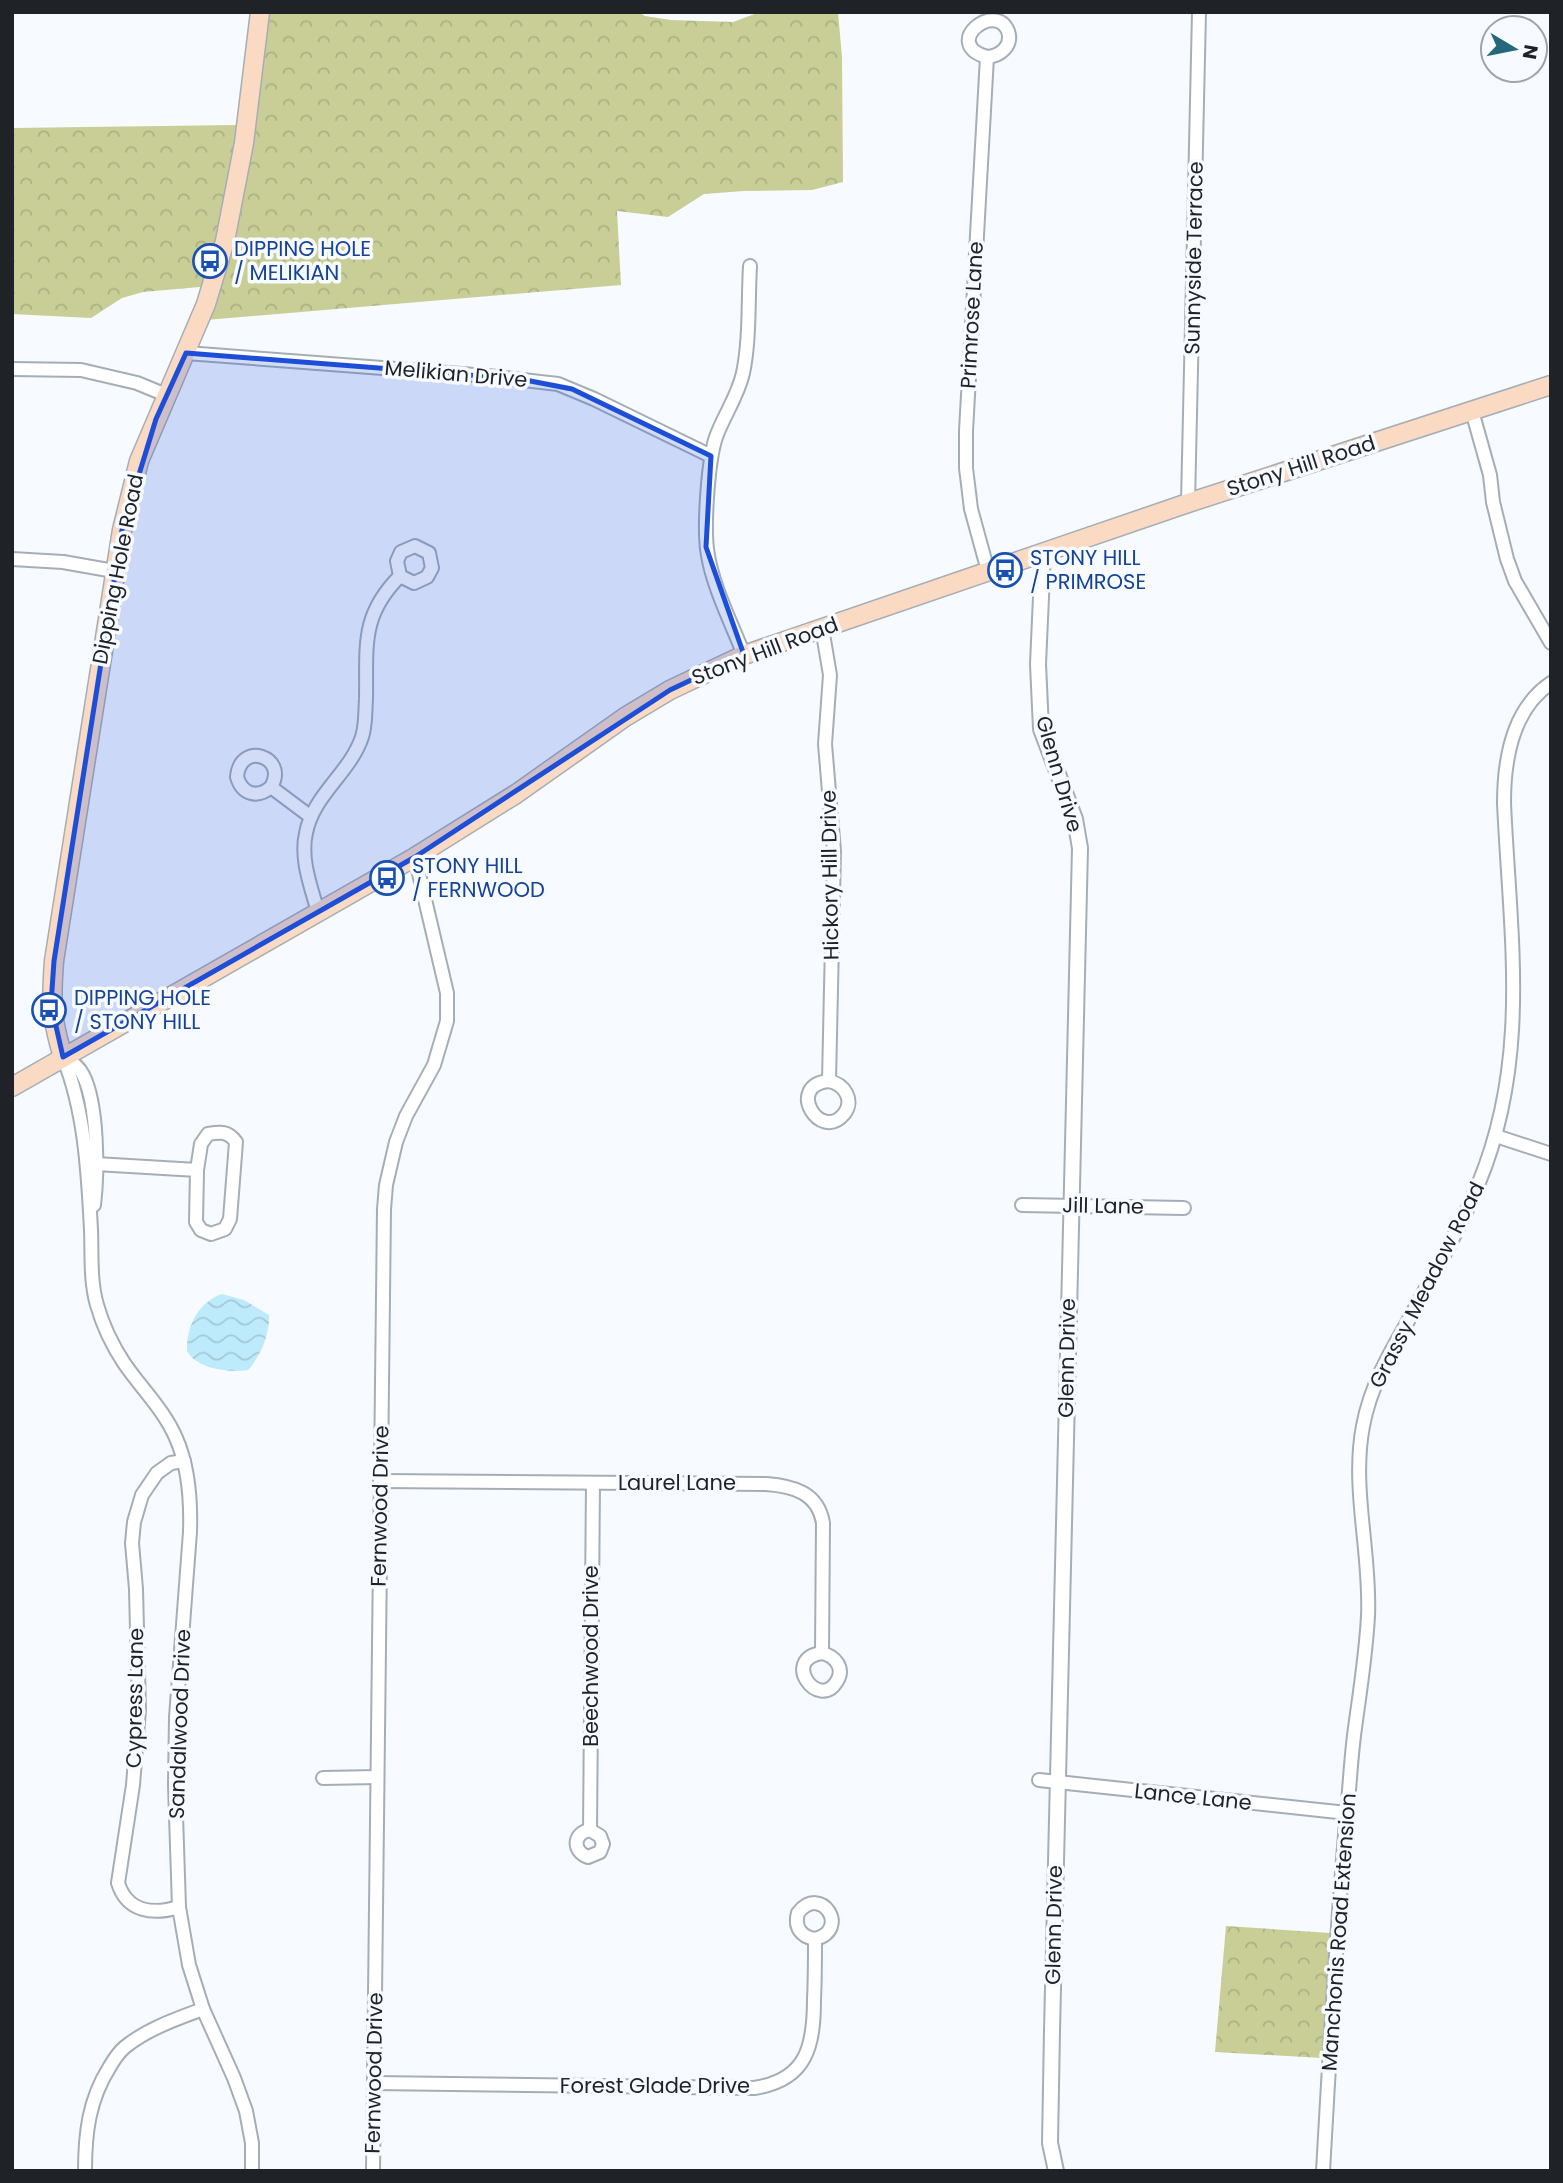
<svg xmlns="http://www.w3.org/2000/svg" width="1563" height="2183" font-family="Poppins,sans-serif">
	<defs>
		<pattern id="park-crowns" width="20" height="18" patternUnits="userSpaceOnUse" patternTransform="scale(1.75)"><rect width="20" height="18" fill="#c8ce96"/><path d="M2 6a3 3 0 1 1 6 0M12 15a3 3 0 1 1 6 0" fill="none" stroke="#abb181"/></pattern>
		<pattern id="water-waves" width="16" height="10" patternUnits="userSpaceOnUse" patternTransform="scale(1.75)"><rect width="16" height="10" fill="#beebfb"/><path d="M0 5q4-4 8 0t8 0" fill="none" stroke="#a3c9d7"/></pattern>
	</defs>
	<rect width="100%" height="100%" fill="#f7fbff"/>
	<g fill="url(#park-crowns)">
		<polygon points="255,12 638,12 645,16 671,20 733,22 760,12 838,12 842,57 843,182 812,190 744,191 704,194 668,217 617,211 621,285 206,320 211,286 143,292 122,298 91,318 12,314 12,128 237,125 246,48"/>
		<polygon points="1226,1926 1330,1933 1322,2058 1215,2052"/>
	</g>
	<path fill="url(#water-waves)" d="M222,1294L244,1300L269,1315C270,1334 260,1357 248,1370C229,1373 197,1369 187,1351C186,1327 198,1302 222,1294Z"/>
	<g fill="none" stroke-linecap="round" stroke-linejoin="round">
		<g stroke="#a5aeb7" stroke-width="16">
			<g id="minor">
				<path d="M987,57C941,44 995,0 1008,31C1013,46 1000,56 987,57L966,431V468L971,509L988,571"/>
				<polyline points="186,353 488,376 558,384 594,399 711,456"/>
				<polyline points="12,369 81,370 137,383 166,395"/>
				<polyline points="1472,411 1490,475 1493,502 1507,559 1515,581 1551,643"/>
				<polyline points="1188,503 1199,12"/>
				<polyline points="12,559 63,562 114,571"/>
				<path d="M822,628L830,675L825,744L834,851L829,1081C844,1084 855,1100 844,1114C820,1143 785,1085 829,1081"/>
				<path d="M744,655C731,622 711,583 707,549C704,523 708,461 716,437C724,415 738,396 743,373C750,340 748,300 750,266"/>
				<path d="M271,787C289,757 240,740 237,777C242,794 257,799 271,787L311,817"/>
				<path d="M318,912C311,887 300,859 306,833C313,795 350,773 362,737C366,725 365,712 366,699C367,647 360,616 400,576L414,583L427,577L432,568L429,553L415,546L401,552L397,561L400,576"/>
				<path d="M63,1057C85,1111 88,1173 91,1230C92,1255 90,1281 97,1305C103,1326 112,1345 124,1363C141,1388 164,1410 176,1438C189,1467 191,1501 190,1532L176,1717L175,1785L179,1907L189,1965L203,2009L234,2078L246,2111L252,2143V2171"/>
				<path d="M63,1057C71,1061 79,1066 83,1075C98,1104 98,1172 94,1205"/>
				<polyline points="1496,1136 1551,1154"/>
				<path d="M96,1164L197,1170L196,1222L201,1230L211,1234L225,1229L230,1219L236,1142C228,1131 221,1132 208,1134L201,1144L197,1170"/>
				<polyline points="1022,1205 1184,1208"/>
				<path d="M380,1481L766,1484C794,1486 818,1493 823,1523L822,1653C835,1656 845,1668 837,1681C819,1712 780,1659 822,1653"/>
				<polyline points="323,1778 377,1777"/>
				<polyline points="1039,1780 1347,1813"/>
				<path d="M590,1830C573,1833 572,1851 588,1857L600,1852L603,1844L600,1836L590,1830L593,1483"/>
				<path d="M179,1907C153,1915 127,1912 118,1883L133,1785L139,1710L136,1589L132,1543L134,1522L142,1495L157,1473L171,1463L184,1461"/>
				<path d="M374,2083L754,2088C807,2080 814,2046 814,1999C815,1979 815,1959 815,1939C851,1930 821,1883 798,1913C794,1927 801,1937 815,1939"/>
				<path d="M85,2171C85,2133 89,2100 109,2068C113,2061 119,2052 125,2047C147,2029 176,2019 203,2009"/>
				<polyline points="373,2171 384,1209 386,1185 396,1142 406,1116 434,1065 447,1021 447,993 415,857"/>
				<path d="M1323,2171C1330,2051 1336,1932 1347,1812C1350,1784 1351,1756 1355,1728C1360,1691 1366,1654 1368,1616C1371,1553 1351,1488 1363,1426C1370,1388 1388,1356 1407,1323C1431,1278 1458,1233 1478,1185C1531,1058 1510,936 1504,803C1504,760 1512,709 1551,683"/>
			</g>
		</g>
		<g stroke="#a5aeb7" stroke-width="18">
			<polyline id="tertiary" points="1043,552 1038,664 1041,729 1075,819 1080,848 1052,2031 1050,2143 1056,2171"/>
		</g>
		<g stroke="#a5aeb7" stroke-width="21">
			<g id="secondary">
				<path d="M63,1057C51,1018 51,1001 54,961L122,530L139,461L206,304L225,241L244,143L260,12"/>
				<polyline points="12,1087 415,857 516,794 625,717 670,690 744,655 1188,503 1551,385"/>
			</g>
		</g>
		<use href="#minor" stroke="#fff" stroke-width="12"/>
		<use href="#tertiary" stroke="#fff" stroke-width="14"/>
		<use href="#secondary" stroke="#fbdac3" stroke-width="18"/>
	</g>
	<path fill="#1d4ed8" fill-opacity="0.2" stroke="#1d4ed8" stroke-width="5" stroke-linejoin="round" d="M186,353L520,379L572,389L711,456L706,547L744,655L670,690L415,857L63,1057L51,1004L54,961L122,530L156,419Z"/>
	<defs>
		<g id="bus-ring" transform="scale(1.75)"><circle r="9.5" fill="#f7fbff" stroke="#1a4fb4" stroke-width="1.5"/><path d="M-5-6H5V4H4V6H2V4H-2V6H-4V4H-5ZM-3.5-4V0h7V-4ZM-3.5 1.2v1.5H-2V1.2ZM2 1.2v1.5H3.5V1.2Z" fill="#1a4fb4"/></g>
	</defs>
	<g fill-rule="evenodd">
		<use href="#bus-ring" x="210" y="261"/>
		<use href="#bus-ring" x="1005" y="570"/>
		<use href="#bus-ring" x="387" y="878"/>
		<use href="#bus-ring" x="49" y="1010"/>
	</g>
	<g text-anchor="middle" stroke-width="7" stroke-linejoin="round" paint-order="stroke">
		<g font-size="21" fill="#164399" stroke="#f7fbff" text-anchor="start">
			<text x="234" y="256">DIPPING HOLE<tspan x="234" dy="24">/ MELIKIAN</tspan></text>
			<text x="1030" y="565">STONY HILL<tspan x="1030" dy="24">/ PRIMROSE</tspan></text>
			<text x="412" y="873">STONY HILL<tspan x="412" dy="24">/ FERNWOOD</tspan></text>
			<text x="74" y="1005">DIPPING HOLE<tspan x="74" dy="24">/ STONY HILL</tspan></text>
		</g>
		<g font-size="21" fill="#1f2226" stroke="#f7fbff">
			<text transform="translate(1194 258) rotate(-89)" y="7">Sunnyside Terrace</text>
			<text transform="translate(972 315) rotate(-87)" y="7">Primrose Lane</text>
			<text transform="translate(456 374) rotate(5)" y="7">Melikian Drive</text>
			<text transform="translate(1301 466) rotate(-18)" y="7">Stony Hill Road</text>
			<text transform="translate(118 569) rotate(-79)" y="7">Dipping Hole Road</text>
			<text transform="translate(765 651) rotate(-21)" y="7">Stony Hill Road</text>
			<text transform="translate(1059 774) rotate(74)" y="7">Glenn Drive</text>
			<text transform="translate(830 875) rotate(-91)" y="7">Hickory Hill Drive</text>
			<text transform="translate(1103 1206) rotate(1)" y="7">Jill Lane</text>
			<text transform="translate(1427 1285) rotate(-63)" y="7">Grassy Meadow Road</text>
			<text transform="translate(1067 1358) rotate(-89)" y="7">Glenn Drive</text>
			<text x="677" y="1490">Laurel Lane</text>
			<text transform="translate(380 1506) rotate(-89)" y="7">Fernwood Drive</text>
			<text transform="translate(591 1656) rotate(-90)" y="7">Beechwood Drive</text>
			<text transform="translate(135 1698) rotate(-89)" y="7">Cypress Lane</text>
			<text transform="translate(180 1724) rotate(-88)" y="7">Sandalwood Drive</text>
			<text transform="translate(1193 1797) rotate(6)" y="7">Lance Lane</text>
			<text transform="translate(1054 1925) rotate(-89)" y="7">Glenn Drive</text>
			<text transform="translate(1339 1932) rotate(-86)" y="7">Manchonis Road Extension</text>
			<text transform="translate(374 2073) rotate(-89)" y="7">Fernwood Drive</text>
			<text x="655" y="2093">Forest Glade Drive</text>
		</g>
	</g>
	<rect width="1563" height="2183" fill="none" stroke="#1f2226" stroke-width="28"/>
	<g transform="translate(1514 49) rotate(100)"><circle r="33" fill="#f7fbff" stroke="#a1a4a8" stroke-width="2"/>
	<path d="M0-5L12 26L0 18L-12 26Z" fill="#26687b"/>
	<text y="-10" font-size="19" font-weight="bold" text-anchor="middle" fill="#1f2226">N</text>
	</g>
</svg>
